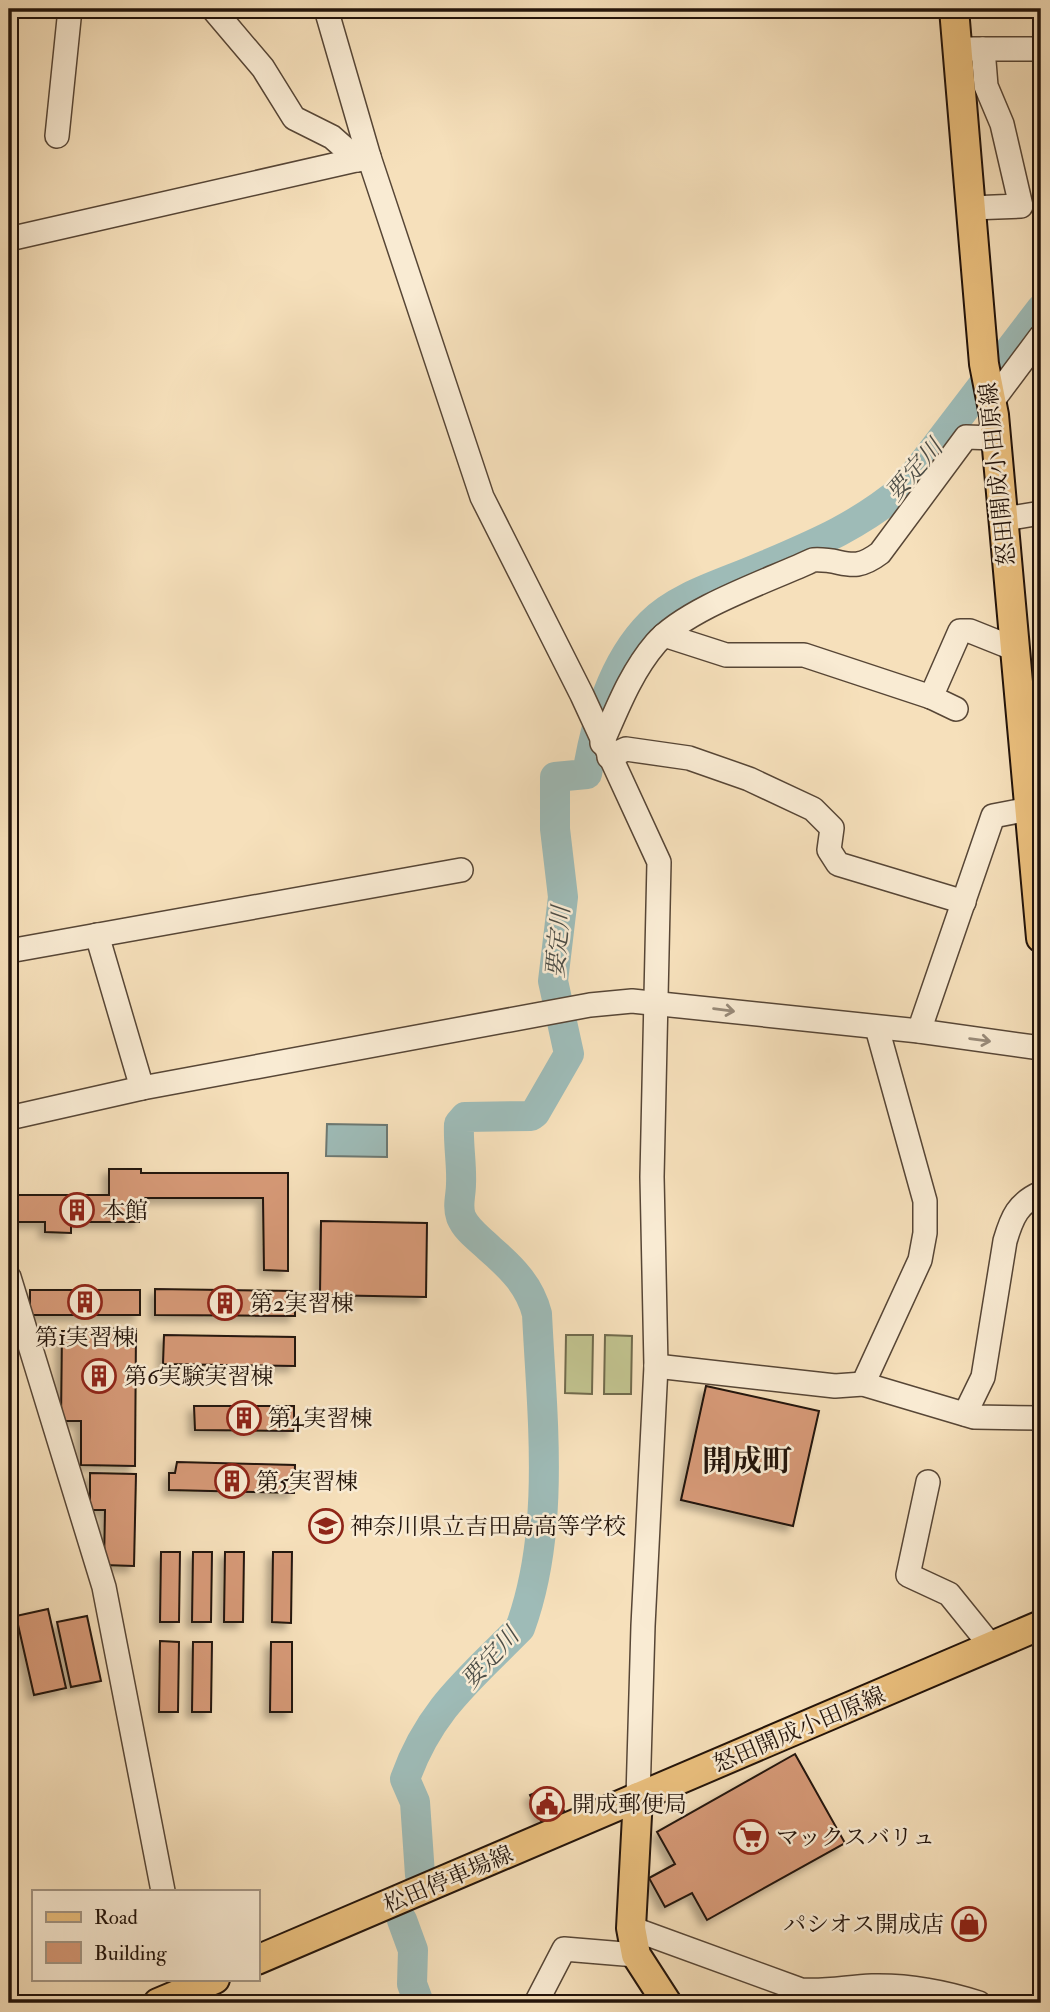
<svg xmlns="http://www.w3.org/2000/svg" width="1050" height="2012" font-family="'IM FELL Double Pica','Noto Serif JP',serif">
	<defs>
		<filter id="shadow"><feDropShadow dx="-5.5" dy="5.5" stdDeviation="3.5" flood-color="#0004"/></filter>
	</defs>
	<rect width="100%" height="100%" fill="#f6e0bb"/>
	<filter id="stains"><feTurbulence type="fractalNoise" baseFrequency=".00286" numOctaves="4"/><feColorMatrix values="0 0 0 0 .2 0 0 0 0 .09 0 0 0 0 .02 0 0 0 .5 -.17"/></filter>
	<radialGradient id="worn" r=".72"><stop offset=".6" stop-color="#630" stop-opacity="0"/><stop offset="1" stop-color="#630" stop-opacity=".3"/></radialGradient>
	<g fill="#c0c18d" stroke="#716a4c" stroke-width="2">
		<polygon points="566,1335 593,1335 592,1394 565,1393"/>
		<polygon points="605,1335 632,1336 631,1394 604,1394"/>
	</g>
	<polygon fill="#9ebbb7" stroke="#6c7872" stroke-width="2" points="327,1124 387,1125 387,1157 326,1156"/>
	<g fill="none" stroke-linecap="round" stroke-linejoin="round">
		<g stroke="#9ebbb7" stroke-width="30">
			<path d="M420,1875L415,1802L405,1779C430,1709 470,1679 520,1628C556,1530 542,1417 537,1314C530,1286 512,1268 490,1249C480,1239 467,1231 461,1217C457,1205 461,1196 461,1184C462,1165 458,1144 459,1124L465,1117L531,1116L535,1113L569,1054L553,981L563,897L555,829V777L587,774C596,721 612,662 651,623C679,595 725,583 761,567C815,544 859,526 905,487L1041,309"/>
			<polyline points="402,1920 413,1950 412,1984 419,2003"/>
		</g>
	</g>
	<g fill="#d69977" stroke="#22130a" stroke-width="2" filter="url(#shadow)">
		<polygon points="109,1169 141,1169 141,1173 288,1173 288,1271 264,1270 263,1198 139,1198 139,1222 71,1222 71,1233 45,1232 45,1222 15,1222 15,1195 109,1195"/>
		<polygon points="321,1221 427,1223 426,1297 320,1295"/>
		<polygon points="155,1289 295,1291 295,1316 155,1315"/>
		<rect x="30" y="1290" width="110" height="25"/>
		<polygon points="82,1328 136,1329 135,1466 81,1465 81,1421 61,1421 62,1331 82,1331"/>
		<polygon points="164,1335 295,1337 295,1366 163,1364"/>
		<polygon points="706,1386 819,1411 793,1526 681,1500"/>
		<polygon points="194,1406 294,1406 294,1431 195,1430"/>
		<polygon points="177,1462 295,1465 294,1493 169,1490 169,1473 175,1473"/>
		<polygon points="90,1473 136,1474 134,1566 104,1565 105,1510 90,1510"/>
		<polygon points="161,1552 180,1552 179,1622 160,1622"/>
		<polygon points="193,1552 212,1552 211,1622 192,1622"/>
		<polygon points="225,1552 244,1552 243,1622 224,1622"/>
		<polygon points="273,1552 292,1552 291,1623 272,1622"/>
		<polygon points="48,1609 66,1688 34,1695 16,1616"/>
		<polygon points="87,1616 101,1681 71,1687 57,1622"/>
		<polygon points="160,1641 179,1642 178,1712 159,1712"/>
		<polygon points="193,1642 212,1642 211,1712 192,1712"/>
		<polygon points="271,1642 292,1642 292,1712 270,1712"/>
		<polygon points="795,1754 845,1843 707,1920 692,1893 665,1907 649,1878 675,1864 657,1832"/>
		<polygon points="546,1788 549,1795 555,1793 565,1813 542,1823 530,1795"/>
	</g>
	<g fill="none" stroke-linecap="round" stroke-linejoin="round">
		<g stroke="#574636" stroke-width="26">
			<g id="minor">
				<polyline points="213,9 263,68 294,118 332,137 358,160"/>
				<polyline points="326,9 369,157 482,497 582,695 659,862 652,1177 656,1366 643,1626 638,1797"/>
				<polyline points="971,49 1041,49"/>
				<polyline points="57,136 70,9"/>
				<polyline points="971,208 1021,206 1002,124 986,86 983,49"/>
				<polyline points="9,239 369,157"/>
				<polyline points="991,403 1041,336"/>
				<polyline points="1004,519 1041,513"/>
				<polyline points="664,635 726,655 804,655 931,697 956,709"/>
				<polyline points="931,697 960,631 970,631 1015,649"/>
				<path d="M602,743C617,709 631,672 656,643C687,608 768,581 813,560C844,558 851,575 880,553L966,437L996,438"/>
				<polyline points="609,757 626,749 689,758 749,779 813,809 832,828 829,850 838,864 964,902"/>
				<polyline points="97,935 142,1088"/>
				<polyline points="9,951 461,870"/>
				<polyline points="919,1031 993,816 1029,809"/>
				<polyline points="9,1118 142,1088 590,1005 632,1001 919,1031 1041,1048"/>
				<polyline points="9,1277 104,1587 163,1891"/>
				<polyline points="656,1366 835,1386 863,1384 974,1417 1041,1418"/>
				<polyline points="863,1384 920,1260 925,1233 925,1201 877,1028"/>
				<path d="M965,1414L983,1377L1005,1241C1012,1217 1018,1203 1041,1193"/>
				<polyline points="928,1482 908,1575 949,1594 991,1646"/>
				<path d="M631,1928L801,1990C826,1992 847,1987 872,1986C908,1985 945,1992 979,2003"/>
				<polyline points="536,2003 564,1949 636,1955"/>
			</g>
		</g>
		<g stroke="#22130a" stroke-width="32">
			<g id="major">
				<polyline points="954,9 984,364 994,415 1041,938"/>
				<polyline points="638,1797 631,1928 636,1955 667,2003"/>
				<polyline points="257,1960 1041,1625"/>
				<polyline points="158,2003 215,1979"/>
			</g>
		</g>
		<use href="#minor" stroke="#f9ebd3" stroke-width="23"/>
		<use href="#major" stroke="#ebc07e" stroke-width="28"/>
	</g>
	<defs><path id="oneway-shaft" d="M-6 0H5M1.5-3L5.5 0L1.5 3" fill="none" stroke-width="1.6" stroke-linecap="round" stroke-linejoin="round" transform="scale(1.75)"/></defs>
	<g stroke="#988a79">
		<use href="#oneway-shaft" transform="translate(724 1010) rotate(7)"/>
		<use href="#oneway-shaft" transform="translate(980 1040) rotate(8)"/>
	</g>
	<defs>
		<g id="building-ring" transform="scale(1.75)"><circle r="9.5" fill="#f9ebd3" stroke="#8f2418" stroke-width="1.5"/><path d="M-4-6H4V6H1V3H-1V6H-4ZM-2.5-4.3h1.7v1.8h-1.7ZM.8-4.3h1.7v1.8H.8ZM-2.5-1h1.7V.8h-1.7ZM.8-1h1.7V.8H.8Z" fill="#8f2418"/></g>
		<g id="school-ring" transform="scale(1.75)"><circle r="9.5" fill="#f9ebd3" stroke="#8f2418" stroke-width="1.5"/><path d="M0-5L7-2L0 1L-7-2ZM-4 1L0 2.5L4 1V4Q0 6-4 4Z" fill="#8f2418"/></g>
		<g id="civic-ring" transform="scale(1.75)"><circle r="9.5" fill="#f9ebd3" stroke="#8f2418" stroke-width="1.5"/><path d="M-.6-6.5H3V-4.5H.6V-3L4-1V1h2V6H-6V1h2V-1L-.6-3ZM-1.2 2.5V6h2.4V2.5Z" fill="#8f2418"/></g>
		<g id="supermarket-ring" transform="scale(1.75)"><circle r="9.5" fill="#f9ebd3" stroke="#8f2418" stroke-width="1.5"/><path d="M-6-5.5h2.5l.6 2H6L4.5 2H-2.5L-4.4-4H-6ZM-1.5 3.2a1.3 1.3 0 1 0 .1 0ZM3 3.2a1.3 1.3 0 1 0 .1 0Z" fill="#8f2418"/></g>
		<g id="shop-ring" transform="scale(1.75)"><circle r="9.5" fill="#f9ebd3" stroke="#8f2418" stroke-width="1.5"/><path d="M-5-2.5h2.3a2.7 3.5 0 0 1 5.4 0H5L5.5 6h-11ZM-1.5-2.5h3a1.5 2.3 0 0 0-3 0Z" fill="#8f2418"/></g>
	</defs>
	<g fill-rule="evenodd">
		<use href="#building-ring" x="77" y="1210"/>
		<use href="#building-ring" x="85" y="1302"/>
		<use href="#building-ring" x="225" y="1303"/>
		<use href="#building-ring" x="99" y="1376"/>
		<use href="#building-ring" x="244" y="1418"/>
		<use href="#building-ring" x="232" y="1481"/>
		<use href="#school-ring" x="326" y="1526"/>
		<use href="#civic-ring" x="547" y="1804"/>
		<use href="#supermarket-ring" x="751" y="1837"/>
		<use href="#shop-ring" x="969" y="1924"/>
	</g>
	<g text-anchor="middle" stroke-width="5" stroke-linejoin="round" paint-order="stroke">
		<g font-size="23" fill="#22130a" stroke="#f9ebd3">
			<text transform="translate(997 474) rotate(-96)" y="8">怒田開成小田原線</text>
			<text transform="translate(799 1729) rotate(-23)" y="8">怒田開成小田原線</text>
			<text transform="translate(448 1879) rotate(-23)" y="8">松田停車場線</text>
		</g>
		<g font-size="23" fill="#22130a" stroke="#f9ebd3" text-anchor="start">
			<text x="102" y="1218">本館</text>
			<text x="250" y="1311">第2実習棟</text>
			<text x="85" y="1345" text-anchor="middle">第1実習棟</text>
			<text x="124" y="1384">第6実験実習棟</text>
			<text x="268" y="1426">第4実習棟</text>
			<text x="256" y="1489">第5実習棟</text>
			<text x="350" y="1534">神奈川県立吉田島高等学校</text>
			<text x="572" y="1812">開成郵便局</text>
			<text x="776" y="1845">マックスバリュ</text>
			<text x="944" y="1932" text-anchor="end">パシオス開成店</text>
		</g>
		<g font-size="24" font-style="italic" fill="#4d4e47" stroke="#f9ebd3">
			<text transform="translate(914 470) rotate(-49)" y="8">要定川</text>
			<text transform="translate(558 942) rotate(-85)" y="8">要定川</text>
			<text transform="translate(490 1658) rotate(-48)" y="8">要定川</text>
		</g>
		<g font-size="30" font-weight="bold" fill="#22130a" stroke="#f9ebd3">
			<text x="747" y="1471">開成町</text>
		</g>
	</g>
	<rect width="1050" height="2012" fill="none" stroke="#f6e0bb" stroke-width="35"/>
	<rect x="10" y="10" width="1029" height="1991" fill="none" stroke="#22130a" stroke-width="3.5"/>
	<rect x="18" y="18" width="1015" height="1977" fill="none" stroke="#22130a" stroke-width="2"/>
	<rect x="32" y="1890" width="228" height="91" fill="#f9ebd3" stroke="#a39583" stroke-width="2"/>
	<rect x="46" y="1912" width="35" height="10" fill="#ebc07e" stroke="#a39583" stroke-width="2"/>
	<text x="94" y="1924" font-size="21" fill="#22130a">Road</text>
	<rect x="46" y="1942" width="35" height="21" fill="#d69977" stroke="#a39583" stroke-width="2"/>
	<text x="94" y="1960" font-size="21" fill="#22130a">Building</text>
	<rect width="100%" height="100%" filter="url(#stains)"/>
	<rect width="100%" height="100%" fill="url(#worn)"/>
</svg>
